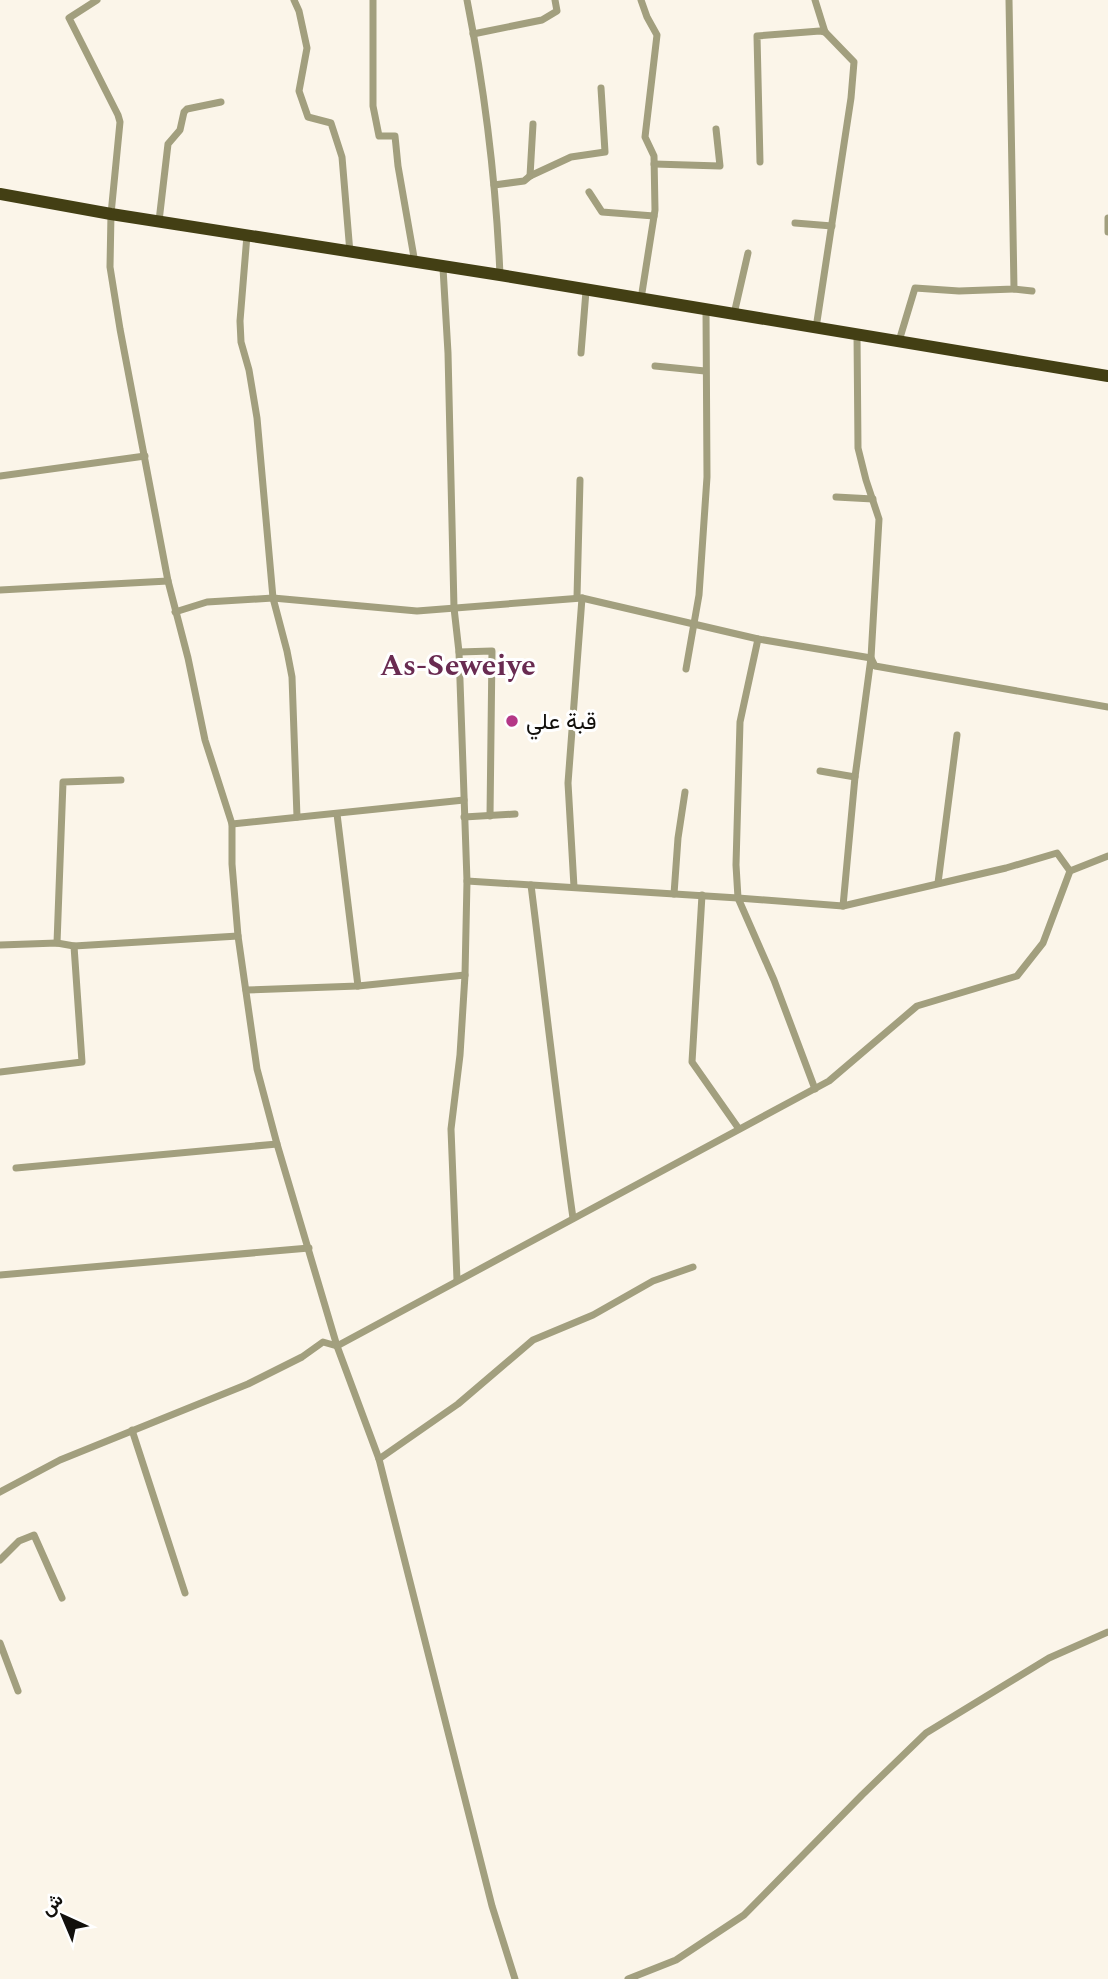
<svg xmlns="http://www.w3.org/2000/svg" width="1108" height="1979" font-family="Spectral,Vazirmatn,serif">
	<rect width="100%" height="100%" fill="#fbf5e9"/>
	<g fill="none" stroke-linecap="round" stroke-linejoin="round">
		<g stroke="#a29f7e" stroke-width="7">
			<polyline points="97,0 69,18 118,115 120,122 111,214 110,267 120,329 168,581 188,658 205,740 232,824 232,864 238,936 257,1069 277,1144 337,1346 379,1459 492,1906 515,1979"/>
			<polyline points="294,0 299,11 307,48 299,91 308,117 331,123 342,157 350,253"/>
			<polyline points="373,0 373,106 379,136 395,136 398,166 415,263"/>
			<path d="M467,0C485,91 496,183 500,275"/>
			<polyline points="815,0 825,32 854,62 851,98 816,328"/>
			<polyline points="473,34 542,20 557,11 555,0"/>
			<polyline points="760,162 757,36 820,31 825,32"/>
			<polyline points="654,164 720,166 716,129"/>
			<polyline points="530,176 533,124"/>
			<polyline points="494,185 524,181 530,176 571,157 605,152 601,88"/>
			<polyline points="589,192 602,212 654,216"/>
			<polyline points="1108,218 1108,232"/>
			<polyline points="159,221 168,144 180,130 184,112 187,109 221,102"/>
			<polyline points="795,223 832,226"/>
			<polyline points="247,235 240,321 241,342 249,370 257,418 273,598 287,651 292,677 297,817"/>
			<polyline points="443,268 448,353 454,608 459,652 467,881 465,975 460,1055 451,1129 457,1280"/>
			<polyline points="1014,289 1032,291"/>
			<polyline points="641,299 655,210 654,156 645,137 657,35 647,17 641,0"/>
			<polyline points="734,314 748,253"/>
			<polyline points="899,341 915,288 959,291 1014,289 1009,0"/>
			<polyline points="581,353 586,291"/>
			<polyline points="655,366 705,371"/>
			<polyline points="0,476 145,456"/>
			<polyline points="836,497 873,499"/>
			<polyline points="0,590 168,581"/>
			<polyline points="577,597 580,480"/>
			<polyline points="175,612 207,602 273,598 417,611 582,598 758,639 871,658 875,666 1108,707"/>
			<polyline points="758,639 740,722 736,865 738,898 774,980 815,1089"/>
			<polyline points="459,652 492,651 490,816"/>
			<polyline points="686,669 699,595 707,477 706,310"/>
			<polyline points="820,771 855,777"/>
			<polyline points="337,814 358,986"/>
			<polyline points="464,817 515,814"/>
			<polyline points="232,824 464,800"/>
			<polyline points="467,881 738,898 843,906 1006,868 1057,853 1070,871"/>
			<polyline points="938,883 957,735"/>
			<path d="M531,885C545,996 557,1107 573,1218"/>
			<polyline points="574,887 568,783 582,598"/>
			<polyline points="674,894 678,838 685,792"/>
			<polyline points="702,895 692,1062 739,1129"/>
			<polyline points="843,906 855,777 871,658 879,519 866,480 858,448 857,334"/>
			<polyline points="57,943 63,782 121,780"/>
			<polyline points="0,945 57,943 74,946 238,936"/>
			<polyline points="246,990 358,986 465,975"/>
			<polyline points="0,1072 82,1062 74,946"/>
			<polyline points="16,1168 277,1144"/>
			<polyline points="0,1275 309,1248"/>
			<polyline points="132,1430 185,1593"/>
			<polyline points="379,1459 458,1404 533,1340 593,1315 653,1281 693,1267"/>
			<polyline points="0,1492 60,1460 248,1384 302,1357 323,1342 337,1346 829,1081 917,1006 1017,976 1043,943 1070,871 1108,856"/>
			<polyline points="0,1560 19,1541 34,1535 62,1598"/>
			<polyline points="0,1643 18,1691"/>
			<polyline points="628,1979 676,1960 744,1915 862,1795 926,1733 1049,1658 1108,1632"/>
		</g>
		<polyline stroke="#433f14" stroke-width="12" points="0,194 111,214 500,275 1108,376"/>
	</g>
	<circle fill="#b43787" stroke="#fff" stroke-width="2.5" cx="512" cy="721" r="7"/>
	<g text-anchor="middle" stroke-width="6" stroke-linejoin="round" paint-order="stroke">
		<g font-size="23" fill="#12100c" stroke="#fff" text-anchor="start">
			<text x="526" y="729">قبة علي</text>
		</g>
		<g font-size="30" font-weight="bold" fill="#692b51" stroke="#fff">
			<text x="458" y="675">As-Seweiye</text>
		</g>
	</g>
	<g transform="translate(63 1916) rotate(316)" stroke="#ffffff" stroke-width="5" paint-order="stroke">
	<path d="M0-5L12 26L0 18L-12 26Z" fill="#12100c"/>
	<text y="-10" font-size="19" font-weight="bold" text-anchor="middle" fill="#12100c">ش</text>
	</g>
</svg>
